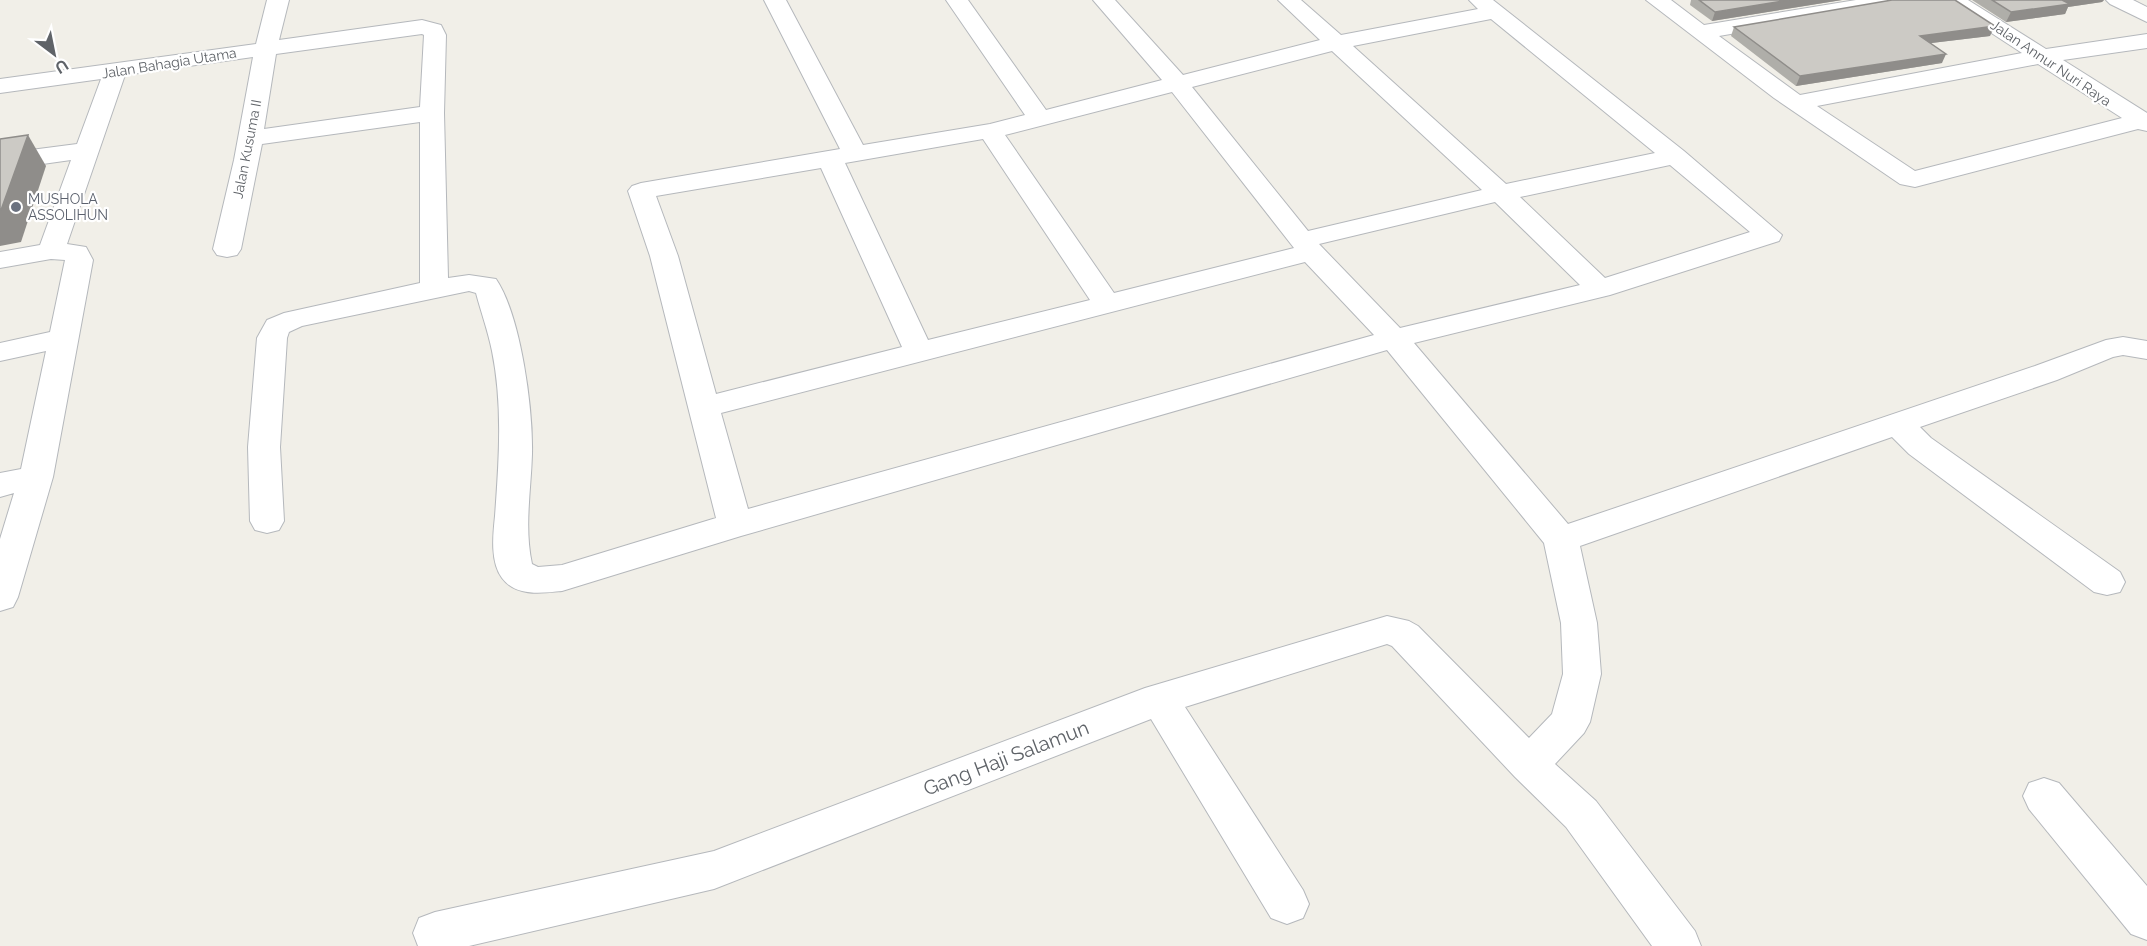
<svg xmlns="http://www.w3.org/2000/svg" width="2147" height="946" font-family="Raleway,sans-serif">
	<rect width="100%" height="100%" fill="#f1efe8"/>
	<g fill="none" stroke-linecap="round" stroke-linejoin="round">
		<g stroke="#b5b8bc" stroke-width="2">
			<g id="street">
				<path d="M267,0H289L279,40L422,20L441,25L446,35L444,113L448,278L469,275L496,279C521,316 533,409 532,454C531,490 524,527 532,564L538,567L562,565L716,518L650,256L628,191L632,186L641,183L840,149L764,0H786L863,145L990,124L1025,115L946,0H968L1046,110L1162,80L1093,0H1115L1183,75L1320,40L1278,0H1301L1341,35L1478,9L1469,0H1493L1684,151L1782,235L1779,241L1610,295L1414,343L1568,524L2035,366L2106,340L2123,337L2147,341V359L2123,355L2113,357L2057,380L1920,427L1931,438L2120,572L2125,582L2120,592L2107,595L2094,592L1909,454L1892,437L1580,546L1597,623L1601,674L1590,722L1584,733L1555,764L1596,801L1695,931L1701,946H1652L1566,827L1515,777L1392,646L1387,644L1185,707L1303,890L1309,904L1303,918L1287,924L1271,918L1151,719L714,889L469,946H418L413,933L419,918L435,912L714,851L1145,688L1387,616L1409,621L1418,626L1529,738L1552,714L1563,674L1561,623L1544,543L1387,350L741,536L562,591C542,593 516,597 502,578C490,562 493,535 495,516C499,461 503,405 492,351C488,331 481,312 476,293L469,291L302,326L289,332L287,338L280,447L284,521L279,530L267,533L255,530L250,521L248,447L257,338L267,320L284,313L420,283V122L262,144L241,249L237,255L227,257L217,255L213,249L234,160L253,57L125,75L67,244L86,247L93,260L53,477L18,597L13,607L0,611V539L14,493L0,497V473L21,469L46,351L0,361V343L50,332L65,260L51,259L0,268V252L40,245L71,160L0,170V154L77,144L101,79L0,93V79L256,44ZM1491,19L1655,153L1506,184L1353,46ZM422,34L424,35L420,107L264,129L276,54ZM1332,51L1482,190L1308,231L1192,87ZM1172,92L1294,248L1114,293L1005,135ZM983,139L1090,300L928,340L845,163ZM1670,165L1750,232L1605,278L1520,197ZM821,168L902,347L716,394L678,256L656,196ZM1495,202L1580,285L1400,328L1319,244ZM1305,262L1374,335L748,509L721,413Z"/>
				<path d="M1646,0H1671L1704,25L1856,0H1905L1901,4L1894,6L1719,36L1800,95L2022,53L1947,4L1943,0H1968L2046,49L2147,34V48L2063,60L2147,113V131L2138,129L1915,187L1900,184L1774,98ZM2038,64L2122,118L1915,171L1817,106Z"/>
				<polygon points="2106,0 2133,0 2147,7 2147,22 2110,4"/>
				<polygon points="2044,778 2059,783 2147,886 2147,940 2131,934 2029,809 2023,796 2029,783"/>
			</g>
		</g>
		<use href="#street" fill="#fff" fill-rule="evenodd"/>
	</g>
	<g fill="#afaea9">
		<polygon points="1691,0 1842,0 1712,21 1690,5"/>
		<polygon points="1972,0 2104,0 2102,2 2068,7 2065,14 2006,22"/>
		<polygon points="1734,27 1990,36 1931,43 1942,63 1796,86 1731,36"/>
	</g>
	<g fill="#8f8d8a">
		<polygon points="1789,0 1842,0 1712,21 1715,12"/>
		<polygon points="2060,0 2104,0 2102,2 2068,7 2065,14 2006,22 2011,12"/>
		<polygon points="1995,26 1990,36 1915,45 1920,36"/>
		<polygon points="1946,54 1942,63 1796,86 1800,76"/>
		<polygon points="28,135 46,166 21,242 0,246 0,210"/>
	</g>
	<g fill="#cccac5" stroke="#8f8d8a" stroke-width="1.5">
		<polygon points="1699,0 1789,0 1715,12"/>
		<polygon points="1892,0 1955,0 1995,26 1920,36 1946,54 1800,76 1734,27"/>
		<polygon points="1992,0 2062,0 2070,4 2011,12"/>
		<polygon points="28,135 1,210 0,210 0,139"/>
	</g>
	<circle fill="#6b7280" stroke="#fff" stroke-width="2" cx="16" cy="207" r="6"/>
	<g text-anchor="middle" stroke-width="4.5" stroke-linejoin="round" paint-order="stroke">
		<g font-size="14" fill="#5f6368" stroke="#fff">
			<text transform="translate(169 63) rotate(-9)" y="5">Jalan Bahagia Utama</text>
			<text transform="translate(2051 63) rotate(34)" y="5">Jalan Annur Nuri Raya</text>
			<text transform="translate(247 149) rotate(-79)" y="5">Jalan Kusuma II</text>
		</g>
		<g font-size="14" fill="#5b616d" stroke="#fff" text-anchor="start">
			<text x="28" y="204">MUSHOLA<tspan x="28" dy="16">ASSOLIHUN</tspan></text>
		</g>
		<g font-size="20" fill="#5f6368" stroke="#fff">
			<text transform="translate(1006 758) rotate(-21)" y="7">Gang Haji Salamun</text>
		</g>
	</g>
	<g transform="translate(54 54) rotate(148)" stroke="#ffffff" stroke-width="4.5" paint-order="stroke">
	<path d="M0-4.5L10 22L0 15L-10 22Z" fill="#5f6368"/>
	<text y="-9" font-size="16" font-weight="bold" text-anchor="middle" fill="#5f6368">U</text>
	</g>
</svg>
